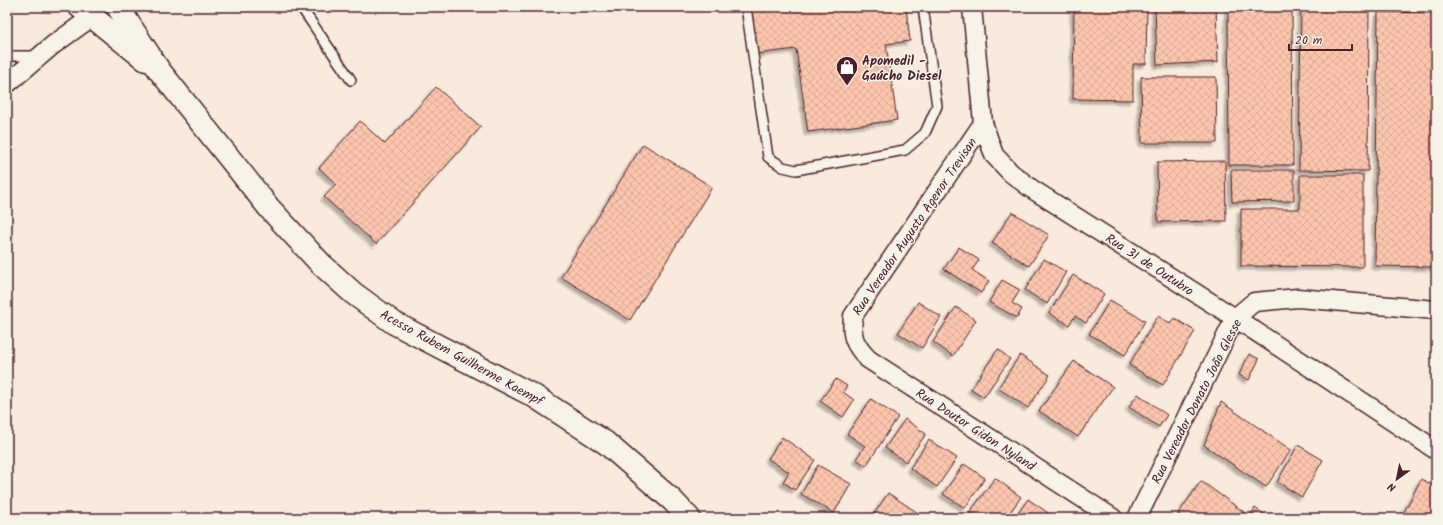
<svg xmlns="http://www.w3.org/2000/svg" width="1443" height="525" font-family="Kalam,sans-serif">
	<defs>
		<pattern id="building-cross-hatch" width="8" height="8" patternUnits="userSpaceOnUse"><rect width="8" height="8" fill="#fcc6ad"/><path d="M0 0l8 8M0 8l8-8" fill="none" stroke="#daaa95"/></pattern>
		<filter id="shadow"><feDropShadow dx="-3.5" dy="3.5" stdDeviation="1" flood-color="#0004"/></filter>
	</defs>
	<rect width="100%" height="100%" fill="#f8eadc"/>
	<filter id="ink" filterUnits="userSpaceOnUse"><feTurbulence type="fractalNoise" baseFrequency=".025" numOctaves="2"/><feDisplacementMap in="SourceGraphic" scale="8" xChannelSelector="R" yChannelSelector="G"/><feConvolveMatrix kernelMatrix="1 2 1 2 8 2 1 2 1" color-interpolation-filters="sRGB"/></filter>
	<g filter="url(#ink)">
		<g fill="url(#building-cross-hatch)" stroke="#4a1f2b" filter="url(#shadow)">
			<polygon points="749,7 906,7 910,41 886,44 897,120 808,132 796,49 756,54"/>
			<polygon points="1074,7 1147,7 1146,64 1133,64 1133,100 1073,99"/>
			<polygon points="1155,7 1216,7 1218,62 1157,65"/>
			<polygon points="1228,7 1292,7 1293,165 1229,165"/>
			<polygon points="1301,7 1369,7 1368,171 1299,170"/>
			<polygon points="1378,12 1436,13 1436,267 1375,266"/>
			<polygon points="1141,77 1216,77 1217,143 1142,143"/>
			<polygon points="436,87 481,127 376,244 324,197 336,184 319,168 360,121 385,144"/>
			<polygon points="643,144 712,187 630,320 561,277"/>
			<polygon points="1225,161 1226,221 1158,222 1157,162"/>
			<polygon points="1231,170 1294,170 1294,201 1232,202"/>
			<polygon points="1300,175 1363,175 1363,267 1241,266 1241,209 1300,209"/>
			<polygon points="1012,212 1049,235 1029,266 992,243"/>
			<polygon points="959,247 979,260 972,270 989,281 981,293 944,269"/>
			<polygon points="1044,259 1066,272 1047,304 1025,290"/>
			<polygon points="1073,275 1104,294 1086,323 1075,316 1069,325 1049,313"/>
			<polygon points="1002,280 1020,290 1012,303 1022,309 1017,318 989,302"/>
			<polygon points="1110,300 1145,321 1125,355 1089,334"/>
			<polygon points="918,302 941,317 922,348 898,333"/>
			<polygon points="956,307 976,320 953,356 933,342"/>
			<polygon points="1158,316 1170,323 1174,318 1195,331 1163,385 1129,365"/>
			<polygon points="998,349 1010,359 984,397 971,389"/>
			<polygon points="1249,354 1259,359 1249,380 1239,375"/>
			<polygon points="1020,355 1050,375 1028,408 998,388"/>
			<polygon points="1074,361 1113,387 1078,437 1039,411"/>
			<polygon points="836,379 847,386 843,392 854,400 843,417 820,401"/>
			<polygon points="1138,394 1167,415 1159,427 1129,407"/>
			<polygon points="871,399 898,417 866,466 856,459 865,446 847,434"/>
			<polygon points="1221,402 1291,450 1266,487 1204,445"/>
			<polygon points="905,419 926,434 906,462 885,448"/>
			<polygon points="782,437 815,460 795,490 783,482 789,472 768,459"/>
			<polygon points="929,440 957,458 937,487 910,468"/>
			<polygon points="1298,445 1323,460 1302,497 1277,482"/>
			<polygon points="964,464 985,478 965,508 943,494"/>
			<polygon points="818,465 851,484 834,513 801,494"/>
			<polygon points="995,478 1021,497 1006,518 979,518 970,512"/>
			<polygon points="1421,479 1436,487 1436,514 1434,518 1401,518"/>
			<polygon points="1201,481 1244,512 1240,518 1184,518 1178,514"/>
			<polygon points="888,493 924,517 923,518 880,518 874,514"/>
			<polygon points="1028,499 1051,515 1049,518 1015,518"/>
			<polygon points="1255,508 1270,518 1249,518"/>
		</g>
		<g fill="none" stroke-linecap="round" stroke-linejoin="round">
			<g stroke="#4a1f2b" stroke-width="12">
				<g id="service">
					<polyline points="301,7 351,80"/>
					<polyline points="746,7 768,157 783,167 796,170 905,150 925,133 937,106 923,7"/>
					<polyline points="7,56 39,56"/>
				</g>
			</g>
			<g stroke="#4a1f2b" stroke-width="21">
				<g id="minor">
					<polyline points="972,7 983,123 994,155 1011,173 1032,189 1235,318 1436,450"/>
					<polyline points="7,84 53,45 92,17"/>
					<path d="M983,123L853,316C851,337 854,344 868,359L1113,518"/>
					<polyline points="1137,518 1235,318 1254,302 1298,298 1436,310"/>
				</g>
			</g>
			<g stroke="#4a1f2b" stroke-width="25">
				<g id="secondary">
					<polyline points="80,7 146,60"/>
					<polyline points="118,7 159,70 270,209 321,264 353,293 394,323 534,396 606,443 672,500 689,518"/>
				</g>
			</g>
			<use href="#service" stroke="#f7f3e8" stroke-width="9"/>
			<use href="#minor" stroke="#f7f3e8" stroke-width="18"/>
			<use href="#secondary" stroke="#f7f3e8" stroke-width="22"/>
		</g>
	</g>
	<defs>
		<g id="shop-pin" transform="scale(1.15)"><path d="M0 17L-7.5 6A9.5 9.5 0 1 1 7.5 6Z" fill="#4a1f2b" stroke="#f7f3e8"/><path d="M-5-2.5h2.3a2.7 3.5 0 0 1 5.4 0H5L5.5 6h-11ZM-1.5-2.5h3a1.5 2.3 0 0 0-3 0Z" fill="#fff"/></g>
	</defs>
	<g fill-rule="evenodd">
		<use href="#shop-pin" x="847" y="67"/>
	</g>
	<g text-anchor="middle" stroke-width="3" stroke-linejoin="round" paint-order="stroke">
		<g font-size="13" font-weight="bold" fill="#4a1f2b" stroke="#f7f3e8" text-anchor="start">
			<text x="862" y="65">Apomedil -<tspan x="862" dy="15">Gaúcho Diesel</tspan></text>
		</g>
		<g font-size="13" fill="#4a1f2b" stroke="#f7f3e8">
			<text transform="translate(914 226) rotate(-56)" y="5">Rua Vereador Augusto Agenor Trevisan</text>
			<text transform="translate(1150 264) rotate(33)" y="5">Rua 31 de Outubro</text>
			<text transform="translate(462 357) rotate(29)" y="5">Acesso Rubem Guilherme Kaempf</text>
			<text transform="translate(1196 401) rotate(-63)" y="5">Rua Vereador Donato João Glesse</text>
			<text transform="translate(976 429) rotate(33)" y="5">Rua Doutor Gidon Nyland</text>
		</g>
	</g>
	<rect width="1443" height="525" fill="none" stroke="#f7f3e8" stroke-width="24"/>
	<rect x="12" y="12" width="1419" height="501" fill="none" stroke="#4a1f2b" stroke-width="1.5" filter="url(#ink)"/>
	<g transform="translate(1397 479) rotate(213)" stroke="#f7f3e8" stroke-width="3" paint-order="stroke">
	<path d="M0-3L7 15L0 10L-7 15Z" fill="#4a1f2b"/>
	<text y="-6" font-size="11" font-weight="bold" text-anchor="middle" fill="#4a1f2b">N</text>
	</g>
	<path d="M1289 44v6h63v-6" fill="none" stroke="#4a1f2b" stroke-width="2"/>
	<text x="1295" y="44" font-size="12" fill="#4a1f2b" stroke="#f7f3e8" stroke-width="3" paint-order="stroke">20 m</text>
</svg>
